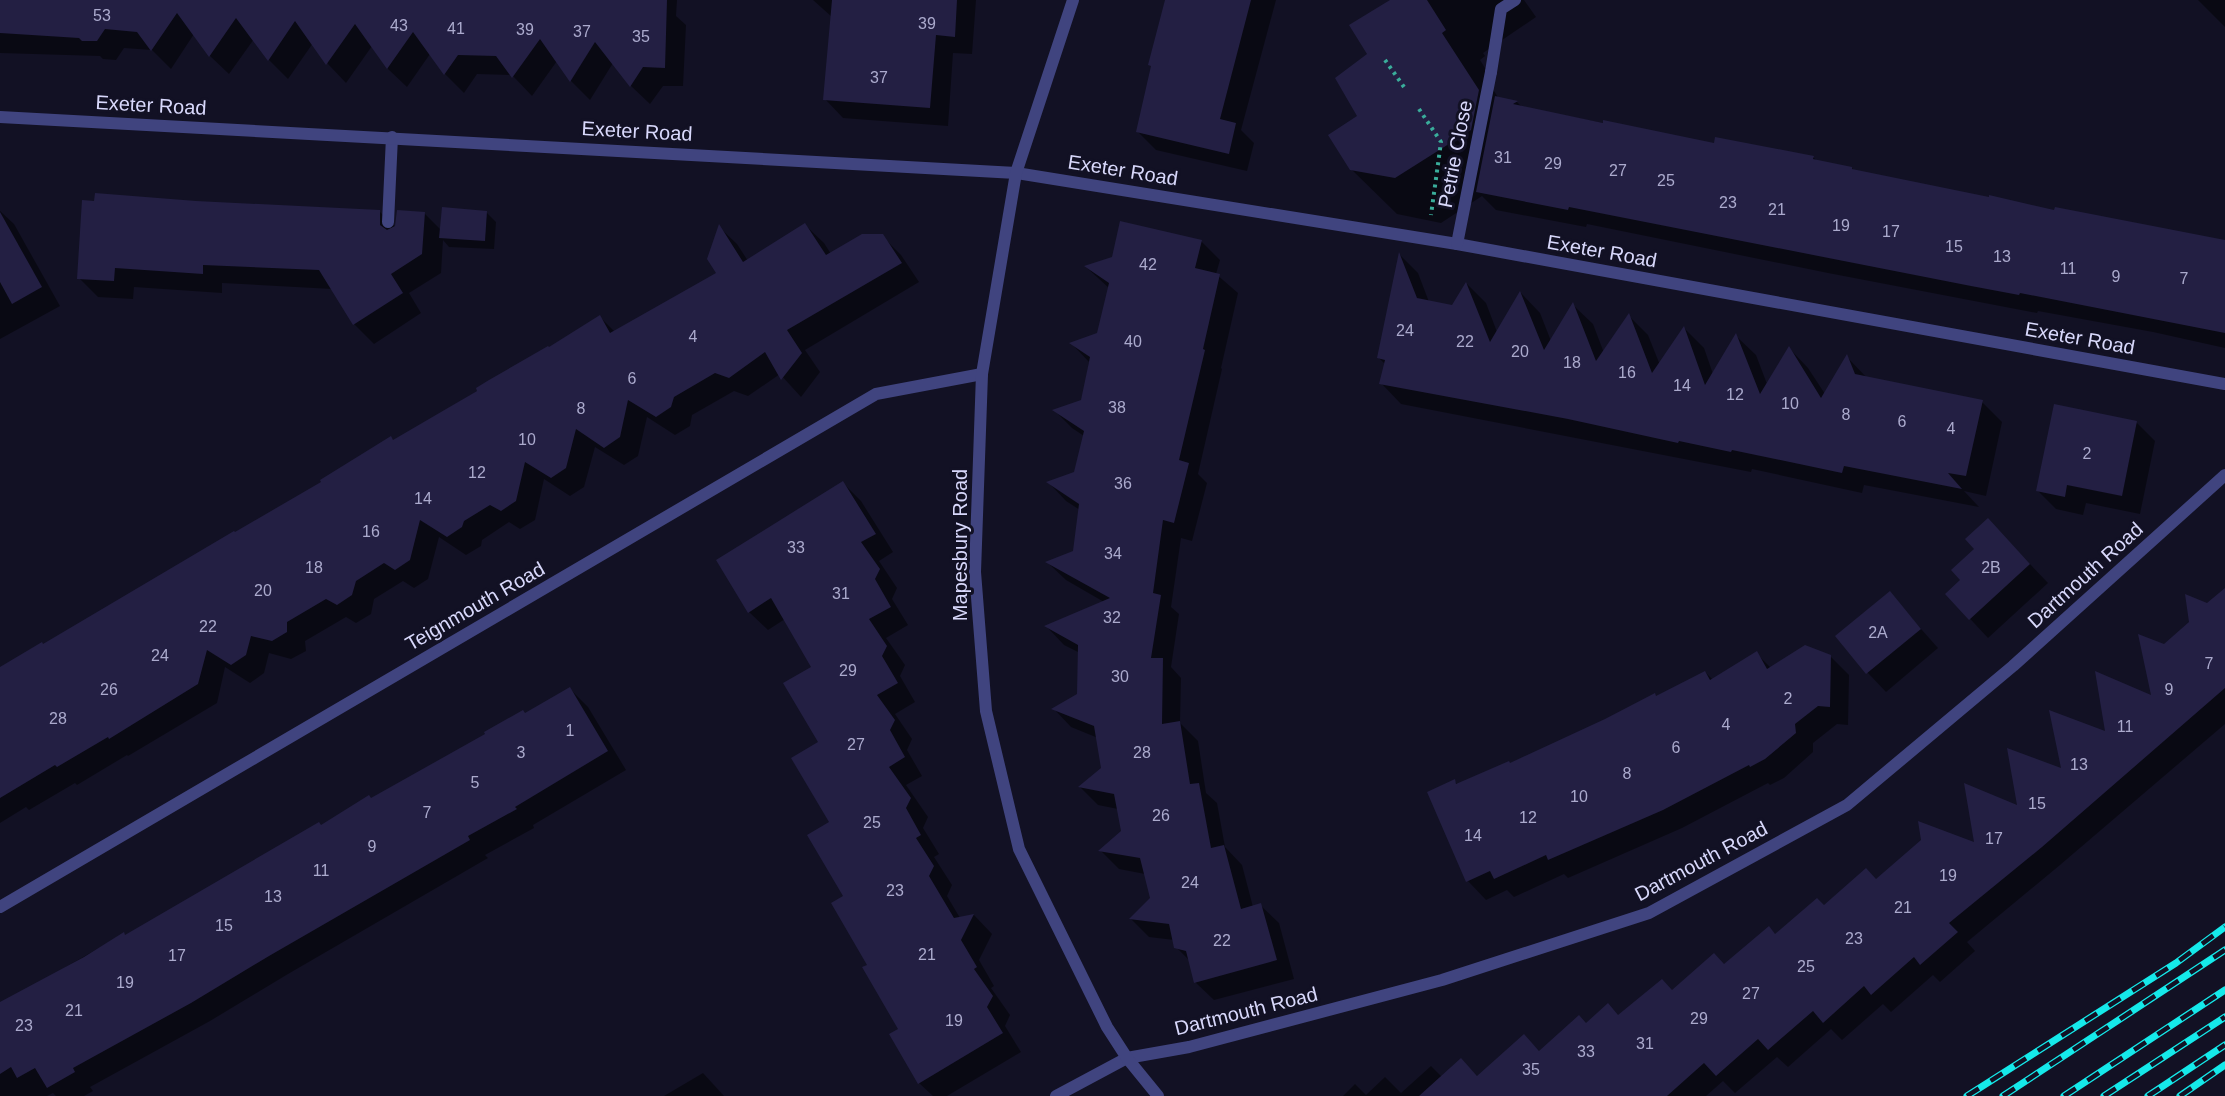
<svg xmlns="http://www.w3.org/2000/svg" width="2225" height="1096" font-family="Helvetica,sans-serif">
	<rect width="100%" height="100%" fill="#121124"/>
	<g fill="#0007">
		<polygon points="0,0 677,0 676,16 686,25 683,86 663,86 650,104 631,86 613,63 590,100 571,81 557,61 532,96 512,75 477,74 464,93 445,74 430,54 407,87 388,69 372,46 346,83 328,64 313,43 288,79 269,60 254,39 229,74 210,56 194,34 171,69 152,50 124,48 116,60 103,59 100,56 0,53"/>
		<polygon points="813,0 976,0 972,54 953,53 948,126 843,118 825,99 832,17"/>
		<polygon points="1168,0 1276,0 1241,130 1254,143 1247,171 1156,150 1137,131"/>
		<polygon points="1393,0 1524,0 1536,17 1483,53 1485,56 1480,60 1490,76 1486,78 1499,99 1517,102 1522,107 1715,145 1813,157 1817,161 1852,168 1855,172 2055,212 2225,242 2225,348 2153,332 2038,311 2037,313 1828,273 1587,224 1586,227 1496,210 1482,196 1441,223 1397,214 1351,169 1369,54"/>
		<polygon points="2198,0 2225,0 2225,27"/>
		<polygon points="196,202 380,212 396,228 424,213 441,230 487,213 496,222 494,249 449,247 443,240 441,273 409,293 421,313 374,344 354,324 332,289 222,283 222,293 134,287 133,299 98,297 79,278"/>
		<polygon points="0,211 14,224 60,306 0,339"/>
		<polygon points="805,225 824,243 831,254 882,236 901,255 919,282 805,350 820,372 801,397 780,374 748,396 734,391 692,415 690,426 675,435 647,417 638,456 624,465 595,447 584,487 570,496 544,479 535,520 520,529 509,522 482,540 481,546 466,555 439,537 428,579 414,588 403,581 374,599 371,614 356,623 346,617 305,641 306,651 291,659 269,653 264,673 250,683 225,667 217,703 128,756 127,755 77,785 75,783 29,810 26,807 0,823 0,669 44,646 323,483 391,438 394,441 600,317 615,332 718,274 719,227 737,244 748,261"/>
		<polygon points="1201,241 1220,260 1216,274 1238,293 1221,368 1222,369 1198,474 1207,483 1192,541 1181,538 1171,607 1179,614 1171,667 1181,678 1180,723 1198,741 1206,793 1217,803 1225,847 1242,865 1253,907 1260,905 1279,923 1294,979 1214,1000 1195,982 1190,961 1176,947 1174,940 1149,937 1131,919 1152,898 1145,874 1119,869 1101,851 1123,831 1118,809 1098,805 1080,787 1103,768 1098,738 1071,727 1054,709 1079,695 1080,653 1064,645 1047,627 1104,602 1066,580 1048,563 1074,552 1080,510 1066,501 1049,483 1076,473 1084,436 1072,428 1055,411 1082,402 1089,362 1072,344 1099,334 1109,288 1086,267"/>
		<polygon points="1400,255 1418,273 1429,302 1453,307 1467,284 1486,303 1497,332 1521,293 1540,313 1551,341 1573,305 1593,324 1604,353 1629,316 1648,335 1660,365 1684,328 1704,348 1713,374 1736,336 1756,355 1767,384 1789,348 1808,368 1825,394 1847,357 1868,379 1982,402 2002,422 1986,496 1964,491 1979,507 1864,485 1862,493 1752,469 1751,472 1401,404 1381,383 1385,364 1379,358"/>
		<polygon points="2137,423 2155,441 2140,514 2086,503 2083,515 2056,509 2038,491"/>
		<polygon points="843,483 861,501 893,552 879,561 897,588 892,599 908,625 886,638 905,665 900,676 915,702 895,714 912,739 907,750 922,776 906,785 928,817 923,828 939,854 934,857 952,885 947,896 960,918 974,915 992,934 979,960 994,986 991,988 1010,1015 1005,1026 1021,1052 947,1096 933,1096 919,1083 900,1029 869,965 845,897 820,742 813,668 785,619 768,630 749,612"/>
		<polygon points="1988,520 2048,583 1988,638 1947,594 1962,580"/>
		<polygon points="2225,590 2225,724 2060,865 1967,942 1975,951 1940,982 1933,975 1891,1012 1883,1004 1842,1040 1831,1029 1788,1067 1777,1057 1735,1093 1723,1081 1706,1096 1343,1096 1355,1084 1366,1095 1385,1077 1401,1093 1431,1066 1442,1077 1461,1060 1478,1077 1524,1036 1540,1052 1587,1025 1619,1016 1724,966 1824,907 1877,880 1976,844 2153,697 2164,646"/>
		<polygon points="1889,593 1938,648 1886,692 1868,673 1837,636"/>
		<polygon points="1756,653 1771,668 1830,656 1849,675 1848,725 1837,724 1813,743 1813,752 1784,778 1770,785 1768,783 1682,828 1568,878 1564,874 1514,897 1507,890 1486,900 1468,881 1429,793 1454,781 1458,785 1511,764 1657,697 1705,672 1713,680"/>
		<polygon points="570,689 588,707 626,770 533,825 534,828 485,855 488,858 288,974 210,1021 90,1087 93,1091 84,1096 56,1096 53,1093 47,1096 0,1096 0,1005 123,934 125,936"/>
		<polygon points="703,1073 724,1096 664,1096"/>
	</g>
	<g fill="#231f43">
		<polygon points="0,0 667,0 665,68 643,67 630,87 595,42 570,82 540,39 512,78 496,56 458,55 444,75 413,32 387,69 355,24 326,65 295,21 268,61 236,18 209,57 177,13 151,51 137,32 105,29 97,41 82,41 79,38 0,33"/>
		<polygon points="832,0 957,0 955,37 936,35 930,108 823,100"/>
		<polygon points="1165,0 1251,0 1220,119 1236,123 1229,154 1136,132 1151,66 1148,65"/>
		<polygon points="1390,0 1427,0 1446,30 1442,33 1479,90 1471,130 1395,178 1350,170 1328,135 1357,116 1335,78 1367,54 1349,25"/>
		<polygon points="1495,96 1518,101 1513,104 1603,123 1603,120 1714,143 1715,137 1814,156 1813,159 1852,167 1852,169 1989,197 1989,195 2054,210 2055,207 2225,240 2225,333 2020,293 2019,295 1971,286 1569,207 1568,210 1476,192"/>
		<polygon points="95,193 196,201 380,210 380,225 387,230 395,226 397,210 425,212 422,254 391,274 403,293 353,325 319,270 203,265 203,274 115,268 114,281 77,279 82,200 94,201"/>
		<polygon points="442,207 487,211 485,241 439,238"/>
		<polygon points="0,212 42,287 12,304 0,282"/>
		<polygon points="1120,221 1202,240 1195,268 1220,274 1203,349 1205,350 1179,460 1189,463 1174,523 1163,520 1153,593 1161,595 1151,658 1163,658 1162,724 1180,721 1190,784 1199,783 1211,848 1224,845 1241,909 1261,903 1277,960 1194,983 1186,951 1174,948 1169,924 1129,919 1150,898 1140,858 1098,851 1121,831 1114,794 1078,787 1101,768 1094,726 1051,709 1077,694 1078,645 1044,626 1110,598 1045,562 1073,551 1079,504 1046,482 1074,472 1084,431 1052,410 1081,400 1090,357 1069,343 1097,333 1109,283 1084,266 1112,257"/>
		<polygon points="805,223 826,255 862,234 883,234 902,263 787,330 802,353 781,380 765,352 729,378 715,373 674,397 671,407 656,417 628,400 620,437 604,448 576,429 566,468 551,478 525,462 516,501 501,511 490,505 464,521 462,527 447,537 420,520 410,560 395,570 384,563 356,581 352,595 337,605 326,599 287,622 287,632 272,641 251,636 246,655 231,665 207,650 198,684 109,739 108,737 57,767 55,765 0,798 0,667 42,642 43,644 234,531 235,532 321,482 320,480 391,436 393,440 477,391 476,388 489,380 548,346 549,347 600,315 610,333 716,273 707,259 719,224 743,262"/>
		<polygon points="1399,252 1417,298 1452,305 1466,282 1490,342 1520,291 1544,350 1573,302 1596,361 1629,313 1652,373 1684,326 1705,385 1736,333 1760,394 1789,346 1821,398 1847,354 1855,374 1983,400 1966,476 1948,473 1962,489 1844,466 1842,473 1732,450 1731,452 1679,441 1678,443 1568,419 1379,384 1385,360 1377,358"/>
		<polygon points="2054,404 2137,421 2122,496 2067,485 2065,497 2036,491"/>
		<polygon points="843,481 876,534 861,542 880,569 875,579 891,607 869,619 887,646 882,656 898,683 877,695 895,720 890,730 905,757 889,767 911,798 906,808 921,835 916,838 934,866 929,876 954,918 974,914 961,940 977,967 974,969 993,996 987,1007 1003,1033 918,1084 889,1034 898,1029 862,967 867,965 831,903 843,896 807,835 829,822 791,758 818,742 783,683 811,667 771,598 748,613 716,560"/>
		<polygon points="1988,518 2030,564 1969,620 1945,594 1960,580 1951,570 1974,549 1965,539"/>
		<polygon points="2225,588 2225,688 2042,847 1949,923 1958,932 1920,965 1914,957 1871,995 1864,986 1823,1023 1813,1011 1768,1050 1758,1039 1716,1076 1704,1063 1667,1096 1419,1096 1461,1058 1477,1076 1524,1034 1539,1051 1579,1015 1586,1023 1608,1003 1618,1015 1662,979 1672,990 1714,953 1724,964 1769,926 1775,934 1817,898 1824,905 1866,868 1876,879 1921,840 1918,821 1974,842 1964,783 2017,805 2007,748 2061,768 2049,710 2105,731 2095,671 2151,695 2138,634 2164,644 2189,622 2185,594 2207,603"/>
		<polygon points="1890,591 1921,629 1866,674 1835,636"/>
		<polygon points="1805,645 1831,655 1830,707 1818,706 1795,724 1796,733 1765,759 1750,767 1749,765 1663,810 1548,860 1546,855 1494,879 1490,871 1466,882 1427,792 1455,779 1456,784 1509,761 1510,763 1605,719 1655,693 1656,696 1705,671 1710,680 1757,651 1767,669"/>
		<polygon points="570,687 608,751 515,807 517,809 468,836 470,840 269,956 191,1003 73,1068 75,1072 47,1088 35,1068 17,1078 11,1067 0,1074 0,1002 84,957 124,932 125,935 319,822 321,825 369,795 371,798 485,734 484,732 523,710 525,713"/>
	</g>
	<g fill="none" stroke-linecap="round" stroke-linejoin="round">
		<g stroke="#3aad9b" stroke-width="4" stroke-dasharray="3 4.5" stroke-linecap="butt">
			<polyline points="1385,60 1404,87"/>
			<polyline points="1419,109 1441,142 1431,215"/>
		</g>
		<g stroke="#40447f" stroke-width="12">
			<polyline points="1491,72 1501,9 1515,0"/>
			<polyline points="388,222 392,137"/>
		</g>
		<g stroke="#40447f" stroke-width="12">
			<polyline points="0,117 1016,173 1457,244 2225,384"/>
			<polyline points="1457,244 1491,72"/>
			<polyline points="0,907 876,394 982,374"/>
			<polyline points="1056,1096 1127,1058 1189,1047 1442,980 1649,913 1847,805 2013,666 2225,475"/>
		</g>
		<polyline stroke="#40447f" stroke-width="12" points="1073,0 1016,173 982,374 975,572 986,711 1019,849 1107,1027 1127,1058 1158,1096"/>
		<g stroke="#15e9ea" stroke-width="7">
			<g id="rail">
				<polyline points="1967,1096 2176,963 2225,927"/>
				<polyline points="2003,1096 2225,950"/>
				<polyline points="2064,1096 2225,990"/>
				<polyline points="2104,1096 2225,1017"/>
				<polyline points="2148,1096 2225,1045"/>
				<polyline points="2180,1096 2225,1065"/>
			</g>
		</g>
		<use href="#rail" stroke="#121124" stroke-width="4.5" stroke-dasharray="14" stroke-linecap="butt"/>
	</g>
	<g text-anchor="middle" stroke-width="6" stroke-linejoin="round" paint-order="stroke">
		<g font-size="16" fill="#abaacd">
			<text x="102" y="21">53</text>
			<text x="927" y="29">39</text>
			<text x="399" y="31">43</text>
			<text x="456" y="34">41</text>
			<text x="525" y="35">39</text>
			<text x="582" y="37">37</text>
			<text x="641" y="42">35</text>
			<text x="879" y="83">37</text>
			<text x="1503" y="163">31</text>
			<text x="1553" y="169">29</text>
			<text x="1618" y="176">27</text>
			<text x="1666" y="186">25</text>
			<text x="1728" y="208">23</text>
			<text x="1777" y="215">21</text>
			<text x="1841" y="231">19</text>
			<text x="1891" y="237">17</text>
			<text x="1954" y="252">15</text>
			<text x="2002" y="262">13</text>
			<text x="1148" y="270">42</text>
			<text x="2068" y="274">11</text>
			<text x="2116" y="282">9</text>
			<text x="2184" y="284">7</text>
			<text x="1405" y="336">24</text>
			<text x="693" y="342">4</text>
			<text x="1133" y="347">40</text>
			<text x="1465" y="347">22</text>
			<text x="1520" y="357">20</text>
			<text x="1572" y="368">18</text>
			<text x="1627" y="378">16</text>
			<text x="632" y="384">6</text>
			<text x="1682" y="391">14</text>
			<text x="1735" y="400">12</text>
			<text x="1790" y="409">10</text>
			<text x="1117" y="413">38</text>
			<text x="581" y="414">8</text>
			<text x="1846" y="420">8</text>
			<text x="1902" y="427">6</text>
			<text x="1951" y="434">4</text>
			<text x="527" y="445">10</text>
			<text x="2087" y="459">2</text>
			<text x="477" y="478">12</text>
			<text x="1123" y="489">36</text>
			<text x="423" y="504">14</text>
			<text x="371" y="537">16</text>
			<text x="796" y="553">33</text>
			<text x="1113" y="559">34</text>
			<text x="314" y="573">18</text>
			<text x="1991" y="573">2B</text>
			<text x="263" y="596">20</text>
			<text x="841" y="599">31</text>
			<text x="1112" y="623">32</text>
			<text x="208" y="632">22</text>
			<text x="1878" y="638">2A</text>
			<text x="160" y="661">24</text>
			<text x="2209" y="669">7</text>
			<text x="848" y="676">29</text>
			<text x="1120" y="682">30</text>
			<text x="109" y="695">26</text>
			<text x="2169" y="695">9</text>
			<text x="1788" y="704">2</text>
			<text x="58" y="724">28</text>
			<text x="1726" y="730">4</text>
			<text x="2125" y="732">11</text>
			<text x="570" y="736">1</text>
			<text x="856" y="750">27</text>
			<text x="1676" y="753">6</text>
			<text x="521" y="758">3</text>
			<text x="1142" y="758">28</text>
			<text x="2079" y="770">13</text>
			<text x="1627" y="779">8</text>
			<text x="475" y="788">5</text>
			<text x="1579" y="802">10</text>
			<text x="2037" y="809">15</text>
			<text x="427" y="818">7</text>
			<text x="1161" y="821">26</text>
			<text x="1528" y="823">12</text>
			<text x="872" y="828">25</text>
			<text x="1473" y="841">14</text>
			<text x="1994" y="844">17</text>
			<text x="372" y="852">9</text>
			<text x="321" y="876">11</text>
			<text x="1948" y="881">19</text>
			<text x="1190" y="888">24</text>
			<text x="895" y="896">23</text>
			<text x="273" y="902">13</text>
			<text x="1903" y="913">21</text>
			<text x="224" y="931">15</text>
			<text x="1854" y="944">23</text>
			<text x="1222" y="946">22</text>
			<text x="927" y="960">21</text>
			<text x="177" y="961">17</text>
			<text x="1806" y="972">25</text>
			<text x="125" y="988">19</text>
			<text x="1751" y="999">27</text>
			<text x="74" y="1016">21</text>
			<text x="1699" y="1024">29</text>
			<text x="954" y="1026">19</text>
			<text x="24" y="1031">23</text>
			<text x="1645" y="1049">31</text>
			<text x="1586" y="1057">33</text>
			<text x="1531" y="1075">35</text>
		</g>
		<g font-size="20" fill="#d8d8fb" stroke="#121124">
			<text transform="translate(151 105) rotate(3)" y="7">Exeter Road</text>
			<text transform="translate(637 131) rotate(3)" y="7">Exeter Road</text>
			<text transform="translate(1455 154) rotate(-79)" y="7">Petrie Close</text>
			<text transform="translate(1123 170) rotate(9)" y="7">Exeter Road</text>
			<text transform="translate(1602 251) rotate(10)" y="7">Exeter Road</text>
			<text transform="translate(2080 338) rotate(10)" y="7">Exeter Road</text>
			<text transform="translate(960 545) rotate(-90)" y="7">Mapesbury Road</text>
			<text transform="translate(2085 575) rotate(-42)" y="7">Dartmouth Road</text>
			<text transform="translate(475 606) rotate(-30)" y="7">Teignmouth Road</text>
			<text transform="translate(1701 861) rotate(-28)" y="7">Dartmouth Road</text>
			<text transform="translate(1246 1011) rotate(-14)" y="7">Dartmouth Road</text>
		</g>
	</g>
</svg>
